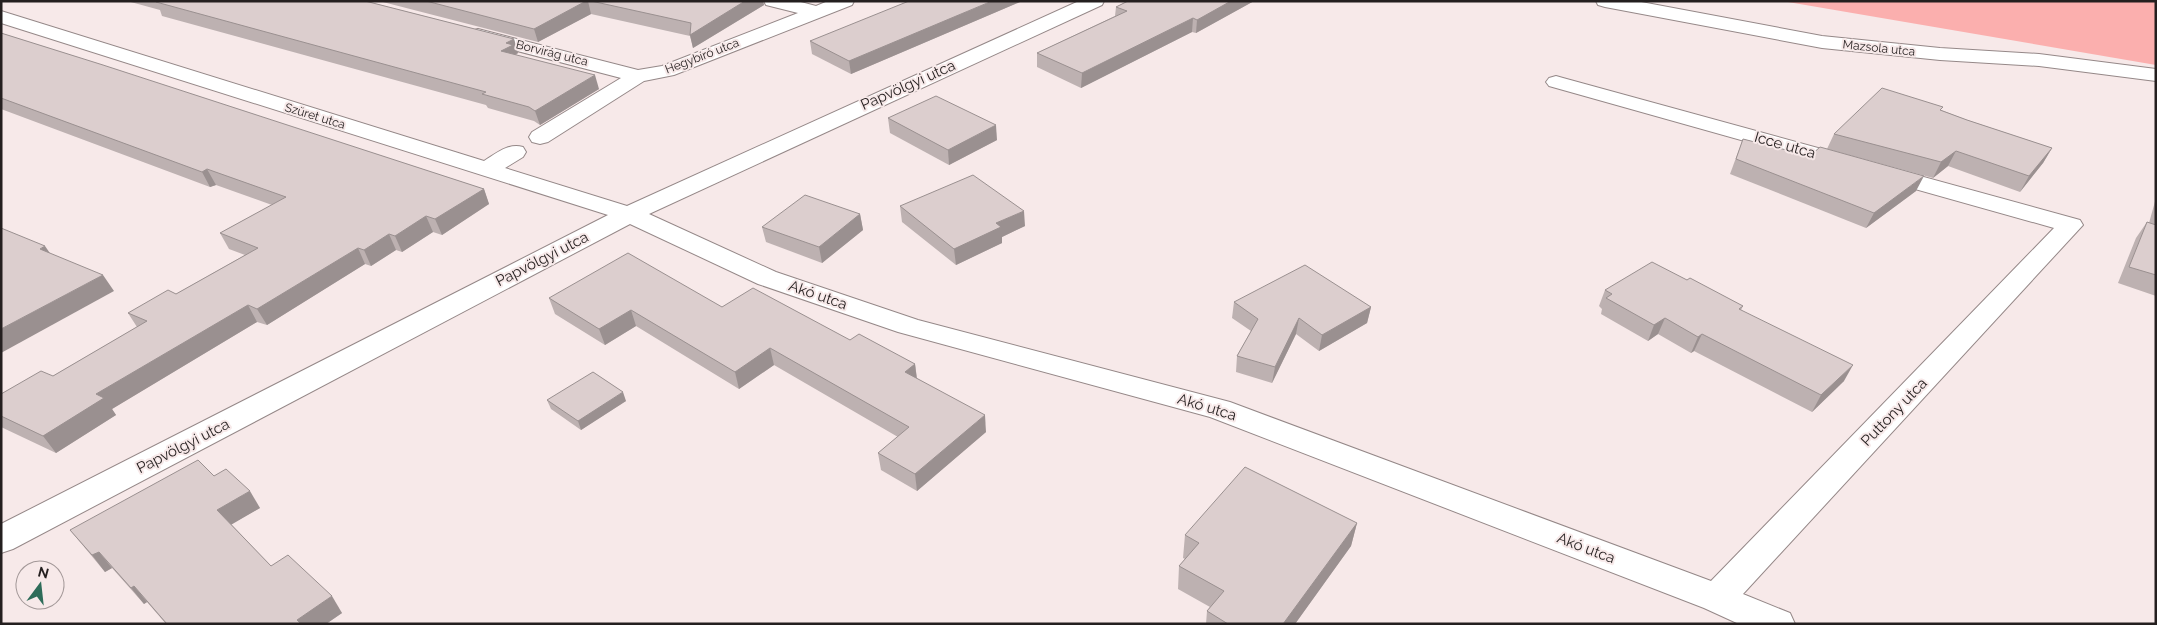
<svg xmlns="http://www.w3.org/2000/svg" width="2157" height="625" font-family="Raleway,sans-serif">
	<rect width="100%" height="100%" fill="#f7e9e9"/>
	<polygon fill="#fbafae" points="1782,1 2156,1 2156,65"/>
	<g fill="none" stroke-linecap="round" stroke-linejoin="round">
		<g stroke="#958888" stroke-width="2">
			<g id="minor">
				<polygon points="764,1 797,1 816,6 828,1 854,1 852,5 674,75 644,81 548,142 540,144 532,142 529,137 532,132 621,78 471,39 468,35 471,31 478,29 638,70 662,66 798,13 766,5"/>
				<path d="M1079,1H1104L1102,5L649,214L776,272L918,320L1230,402L1711,581L2054,228L1549,86L1546,82L1549,78L1556,76L1563,78L2080,220L2083,225L1743,594L1790,613L1795,624H1739L1704,608L1210,417L898,332L758,284L630,224L13,549L1,553V524L608,215L1,23V11L484,161C497,153 508,143 523,147L526,152L523,157L505,168L627,206Z"/>
				<polygon points="1596,1 1636,1 1822,36 1940,48 2039,54 2156,69 2156,81 2039,66 1940,60 1822,48 1605,7 1598,5"/>
			</g>
		</g>
		<use href="#minor" fill="#fff" fill-rule="evenodd"/>
	</g>
	<g fill="#bdb1b1">
		<polygon points="127,1 365,1 514,39 518,53 516,55 599,89 540,125 534,121 488,108 486,105 162,16 160,10"/>
		<polygon points="379,1 763,1 764,5 693,48 690,36 591,14 538,42"/>
		<polygon points="1128,1 1254,1 1196,33 1192,32 1081,88 1037,67 1037,53 1115,16 1116,7"/>
		<polygon points="1020,2 851,74 812,54 810,41"/>
		<polygon points="1,33 484,189 489,204 442,235 433,232 402,252 396,250 371,266 365,264 267,325 257,322 112,409 116,415 56,453 1,427 1,394 53,376 137,327 128,313 176,294 245,255 229,249 220,233 272,205 216,185 210,187 1,109"/>
		<polygon points="1941,110 1967,120 2052,148 2043,163 2020,192 1948,166 1933,178 1827,149 1834,134"/>
		<polygon points="888,118 997,140 949,165 890,133"/>
		<polygon points="1743,139 1810,156 1916,191 1866,228 1730,174"/>
		<polygon points="2156,198 2156,296 2118,283 2136,238 2147,222 2149,223"/>
		<polygon points="900,206 1025,226 1002,237 1002,243 956,265 902,222"/>
		<polygon points="860,214 863,230 822,263 766,242 762,227"/>
		<polygon points="1687,280 1743,306 1741,310 1844,381 1812,412 1694,351 1691,353 1658,334 1648,341 1601,314 1602,309 1599,306 1605,290"/>
		<polygon points="549,298 722,307 850,340 915,364 917,378 986,432 917,491 881,470 878,453 898,437 774,365 739,389 636,326 605,345 555,314"/>
		<polygon points="1234,302 1371,307 1367,323 1319,351 1296,334 1272,383 1236,372 1237,356 1251,331 1232,318"/>
		<polygon points="547,400 626,401 581,430 551,409"/>
		<polygon points="214,476 260,508 231,524 271,566 342,613 326,624 166,624 147,602 144,604 112,568 105,572 70,530"/>
		<polygon points="1357,523 1351,546 1295,624 1206,624 1207,611 1210,607 1178,589 1179,566 1185,559 1183,558 1185,535"/>
	</g>
	<g fill="#9a9090">
		<polygon points="586,1 588,1 591,14 538,42 534,29"/>
		<polygon points="745,1 763,1 764,5 693,48 690,35"/>
		<polygon points="992,1 1020,1 1020,2 851,74 849,61"/>
		<polygon points="1231,1 1254,1 1196,33 1197,20"/>
		<polygon points="1193,18 1192,32 1081,88 1082,73"/>
		<polygon points="514,39 518,53 516,54 517,59 501,51 506,43"/>
		<polygon points="595,75 599,89 540,125 535,111"/>
		<polygon points="996,125 997,140 949,165 948,150"/>
		<polygon points="2052,148 2043,163 2020,192 2029,176"/>
		<polygon points="1956,151 1948,166 1933,178 1941,162"/>
		<polygon points="207,169 216,185 210,187 202,172"/>
		<polygon points="1924,176 1916,191 1866,228 1874,213"/>
		<polygon points="484,189 489,204 442,235 435,219"/>
		<polygon points="1024,211 1025,226 1002,237 1002,243 956,265 954,249 996,223"/>
		<polygon points="860,214 863,230 822,263 819,247"/>
		<polygon points="426,216 433,232 402,252 395,236"/>
		<polygon points="389,234 396,250 371,266 364,250"/>
		<polygon points="45,246 56,262 40,249"/>
		<polygon points="358,248 365,264 267,325 257,309"/>
		<polygon points="103,275 114,291 1,353 1,329"/>
		<polygon points="248,305 257,322 112,409 116,415 56,453 43,436 96,394"/>
		<polygon points="1371,307 1367,323 1319,351 1322,335"/>
		<polygon points="631,310 636,326 605,345 599,329"/>
		<polygon points="1299,318 1296,334 1272,383 1275,367"/>
		<polygon points="1665,318 1658,334 1648,341 1654,325"/>
		<polygon points="1702,334 1694,351 1691,353 1698,337"/>
		<polygon points="770,348 774,365 739,389 735,372"/>
		<polygon points="915,364 917,381 905,372"/>
		<polygon points="1853,365 1844,381 1812,412 1821,395"/>
		<polygon points="623,392 626,401 581,430 578,421"/>
		<polygon points="985,415 986,432 917,491 915,474"/>
		<polygon points="250,491 260,508 229,526 217,510"/>
		<polygon points="1357,523 1351,546 1295,624 1283,624"/>
		<polygon points="99,552 112,568 105,572 92,555"/>
		<polygon points="134,586 147,602 144,604 131,588"/>
		<polygon points="332,596 342,613 326,624 299,624 297,620"/>
	</g>
	<g fill="#dccece" stroke="#9a9090">
		<polygon points="158,1 365,1 514,39 506,43 513,45 501,51 595,75 535,111 529,107 482,94 486,92 156,2"/>
		<polygon points="426,1 586,1 534,29"/>
		<polygon points="591,1 745,1 690,35 691,23"/>
		<polygon points="909,1 992,1 849,61 810,41"/>
		<polygon points="1128,1 1231,1 1197,20 1193,18 1082,73 1037,53 1127,11 1116,7"/>
		<polygon points="1,33 103,65 484,189 435,219 426,216 395,236 389,234 364,250 358,248 257,309 248,305 96,394 104,398 43,436 1,416 1,394 41,371 53,376 147,321 128,313 168,290 176,294 258,248 220,233 286,197 207,169 202,172 1,98"/>
		<polygon points="1882,88 1943,107 1940,110 1967,120 2052,148 2029,176 1956,151 1941,162 1834,134"/>
		<polygon points="936,96 996,125 948,150 888,118"/>
		<polygon points="1743,139 1810,156 1820,147 1924,176 1874,213 1736,159"/>
		<polygon points="973,175 1024,211 996,223 1001,227 954,249 900,206"/>
		<polygon points="805,195 860,214 819,247 762,227"/>
		<polygon points="2147,222 2156,225 2156,275 2129,267"/>
		<polygon points="1,228 45,246 40,249 103,275 1,329"/>
		<polygon points="628,253 722,307 753,288 850,340 859,334 915,364 905,372 985,415 915,474 878,453 909,427 770,348 735,372 631,310 599,329 549,298"/>
		<polygon points="1652,262 1687,280 1690,278 1743,306 1739,309 1853,365 1821,395 1702,334 1698,337 1665,318 1654,325 1606,298 1612,294 1605,290"/>
		<polygon points="1305,265 1371,307 1322,335 1299,318 1275,367 1237,356 1258,319 1234,302"/>
		<polygon points="593,372 623,392 578,421 547,400"/>
		<polygon points="198,460 214,476 226,469 250,491 217,510 271,566 288,555 332,596 297,620 301,624 167,624 134,586 131,588 99,552 92,555 70,530"/>
		<polygon points="1245,467 1357,523 1283,624 1228,624 1207,611 1224,591 1179,566 1199,543 1185,535"/>
	</g>
	<g text-anchor="middle" stroke-width="4" stroke-linejoin="round" paint-order="stroke">
		<g font-size="12" fill="#241f1f" stroke="#f7e9e9">
			<text transform="translate(1879 48) rotate(6)" y="4">Mazsola utca</text>
			<text transform="translate(552 53) rotate(14)" y="4">Borvirág utca</text>
			<text transform="translate(702 56) rotate(-21)" y="4">Hegybíró utca</text>
			<text transform="translate(315 116) rotate(17)" y="4">Szüret utca</text>
		</g>
		<g font-size="15" fill="#241f1f" stroke="#f7e9e9">
			<text transform="translate(908 85) rotate(-24)" y="5">Papvölgyi utca</text>
			<text transform="translate(1785 145) rotate(16)" y="5">Icce utca</text>
			<text transform="translate(542 259) rotate(-27)" y="5">Papvölgyi utca</text>
			<text transform="translate(818 295) rotate(19)" y="5">Akó utca</text>
			<text transform="translate(1207 407) rotate(17)" y="5">Akó utca</text>
			<text transform="translate(1894 412) rotate(-46)" y="5">Puttony utca</text>
			<text transform="translate(183 446) rotate(-27)" y="5">Papvölgyi utca</text>
			<text transform="translate(1586 548) rotate(21)" y="5">Akó utca</text>
		</g>
	</g>
	<rect width="2157" height="625" fill="none" stroke="#241f1f" stroke-width="5"/>
	<g transform="translate(40 585) rotate(15)"><circle r="24" fill="#f7e9e9" stroke="#a39898"/>
	<path d="M0-4L9 19L0 12L-9 19Z" fill="#2e6c59"/>
	<text y="-8" font-size="14" font-weight="bold" text-anchor="middle" fill="#241f1f">N</text>
	</g>
</svg>
